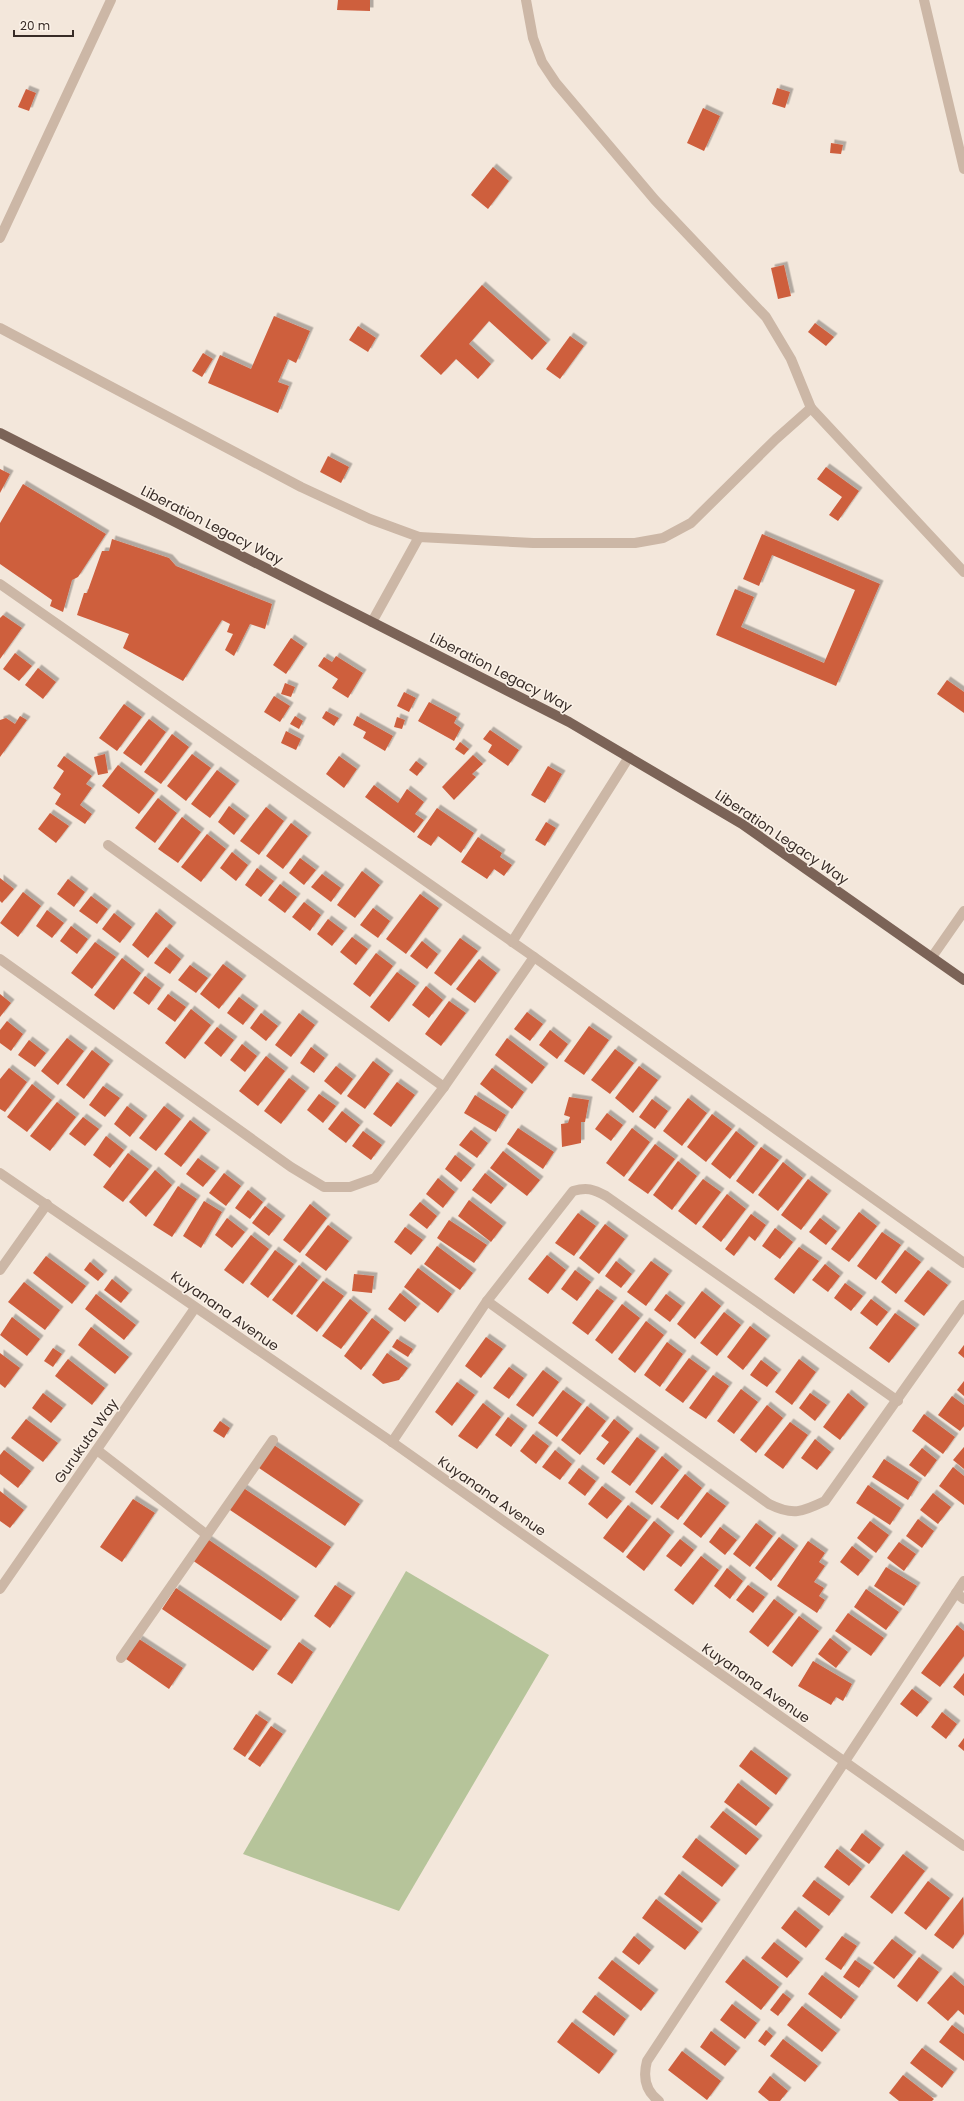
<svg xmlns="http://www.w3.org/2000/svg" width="964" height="2101" font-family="Poppins,sans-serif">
	<defs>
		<filter id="shadow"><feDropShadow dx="3.5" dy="-3.5" stdDeviation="0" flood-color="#0004"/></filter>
	</defs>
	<rect width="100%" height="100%" fill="#f3e7db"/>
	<polygon fill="#b6c49a" points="406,1571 549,1655 399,1911 243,1854"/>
	<g fill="#ce5e3e" filter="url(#shadow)">
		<polygon points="338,0 370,0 370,11 337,10"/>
		<polygon points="777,88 790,92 785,108 772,104"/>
		<polygon points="26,89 36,93 29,111 18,107"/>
		<polygon points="703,108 720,116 704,151 687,143"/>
		<polygon points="831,143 843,145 841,154 830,153"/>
		<polygon points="493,167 509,181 488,209 471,195"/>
		<polygon points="784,265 791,296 778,299 771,268"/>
		<polygon points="482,285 547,343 532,360 489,321 469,344 491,364 478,379 456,359 441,375 420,356"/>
		<polygon points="274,316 310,331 296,363 288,359 278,382 289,386 278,413 208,383 220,355 251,369"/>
		<polygon points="815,323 834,337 826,346 808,332"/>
		<polygon points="358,326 376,338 368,352 349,340"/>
		<polygon points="570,336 584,346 560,379 546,369"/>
		<polygon points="203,353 213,359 202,377 192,371"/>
		<polygon points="328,456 349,467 341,483 320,472"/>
		<polygon points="826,467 859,491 838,521 829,515 842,497 817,479"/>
		<polygon points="0,469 10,474 0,493"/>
		<polygon points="23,484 106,534 78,577 72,580 63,612 50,606 52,600 0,564 0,523"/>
		<polygon points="762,534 880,584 836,686 716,635 735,589 754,597 741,627 824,663 855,590 772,555 759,586 743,579"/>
		<polygon points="112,539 169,558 176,566 272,604 265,629 250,624 234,656 225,650 233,634 227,632 230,624 222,620 183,681 123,648 129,634 77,615 84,593 87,593 102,551 109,551"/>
		<polygon points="3,615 22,628 0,659 0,618"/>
		<polygon points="291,638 304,647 286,674 273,665"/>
		<polygon points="15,653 32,666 19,681 3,669"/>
		<polygon points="336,656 363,673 348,698 332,688 338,679 318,666 324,657 332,662"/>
		<polygon points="38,668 56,682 43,699 25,685"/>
		<polygon points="947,680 964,692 964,713 937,694"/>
		<polygon points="285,683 295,687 291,697 281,694"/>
		<polygon points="404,692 416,698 409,712 397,706"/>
		<polygon points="274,696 290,706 280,722 264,712"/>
		<polygon points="429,702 457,717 454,723 461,728 454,741 418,721"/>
		<polygon points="124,704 142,717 117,751 99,738"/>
		<polygon points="326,711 339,718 334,726 322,718"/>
		<polygon points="20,716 27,720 0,757 0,720 6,718 15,724"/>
		<polygon points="295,716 303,721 299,729 290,724"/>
		<polygon points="357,716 393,736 385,751 363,738 366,732 353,725"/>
		<polygon points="397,717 405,720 402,729 394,727"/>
		<polygon points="149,719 166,732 141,766 123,753"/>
		<polygon points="490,730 519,750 508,766 488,752 492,745 483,739"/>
		<polygon points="286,731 301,739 296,750 281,743"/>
		<polygon points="172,734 189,747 161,784 144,772"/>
		<polygon points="460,742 469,749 464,755 455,749"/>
		<polygon points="105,754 108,773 98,775 94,757"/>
		<polygon points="192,754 211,768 186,801 167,786"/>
		<polygon points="473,755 483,764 472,774 476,777 454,800 442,787"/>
		<polygon points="64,756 92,776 86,784 92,788 80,805 92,814 85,824 55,804 61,794 53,788 64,771 57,766"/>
		<polygon points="339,756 357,769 344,788 326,774"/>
		<polygon points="416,761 424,767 417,776 409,770"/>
		<polygon points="118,765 155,793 139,814 102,786"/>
		<polygon points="548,766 562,774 545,803 531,795"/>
		<polygon points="217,770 236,784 210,818 191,804"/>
		<polygon points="374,785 398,803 407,789 424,802 415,814 424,820 414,833 365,797"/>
		<polygon points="158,798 177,813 155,843 135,828"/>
		<polygon points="229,806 246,819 234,835 218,822"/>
		<polygon points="266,807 284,821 259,855 240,841"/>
		<polygon points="437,808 474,833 461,853 438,836 431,846 417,837"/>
		<polygon points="50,813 69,826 56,843 38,829"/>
		<polygon points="182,817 201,832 178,863 158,849"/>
		<polygon points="546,822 556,828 545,846 535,840"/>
		<polygon points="291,823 308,836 283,869 266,856"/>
		<polygon points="207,834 226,849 201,882 181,867"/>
		<polygon points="478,837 502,853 500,857 512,865 504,876 494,869 487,879 461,862"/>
		<polygon points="232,852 248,865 236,881 220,868"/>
		<polygon points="300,858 316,870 304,885 289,873"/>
		<polygon points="257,868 274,881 261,897 245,885"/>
		<polygon points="362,871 380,885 355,918 337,905"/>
		<polygon points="322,874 341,888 331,902 311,887"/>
		<polygon points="0,878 14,889 2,903 0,901"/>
		<polygon points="68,879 85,892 74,907 57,894"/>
		<polygon points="280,884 297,897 285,913 268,900"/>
		<polygon points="23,892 41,906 18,937 0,923"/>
		<polygon points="420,894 439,908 406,954 386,939"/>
		<polygon points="91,896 108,909 97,924 79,911"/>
		<polygon points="304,902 321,915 310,931 292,917"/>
		<polygon points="373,908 390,921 378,938 360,925"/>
		<polygon points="47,910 64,923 52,938 36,926"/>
		<polygon points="156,912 173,926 148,958 132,945"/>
		<polygon points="114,913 132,927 120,943 102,929"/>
		<polygon points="328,919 344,931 332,946 317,934"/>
		<polygon points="71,926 88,939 77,954 60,941"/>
		<polygon points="352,937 368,949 356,965 340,952"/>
		<polygon points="460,938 478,951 451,986 434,973"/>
		<polygon points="422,941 438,954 427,969 410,956"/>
		<polygon points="95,942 116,957 92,989 71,973"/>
		<polygon points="166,947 181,959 170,974 154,963"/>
		<polygon points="376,953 393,966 370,997 353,984"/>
		<polygon points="122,958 141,973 114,1010 94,995"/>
		<polygon points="479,959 497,973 475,1003 456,989"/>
		<polygon points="223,964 243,979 219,1009 200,994"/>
		<polygon points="190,965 208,978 196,993 178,980"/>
		<polygon points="397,972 416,986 389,1022 370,1007"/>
		<polygon points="145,976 161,988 149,1005 133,993"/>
		<polygon points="426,986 443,1000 429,1018 412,1005"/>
		<polygon points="0,994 11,1003 0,1017"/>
		<polygon points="168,994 186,1007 175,1022 157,1009"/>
		<polygon points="239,997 255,1009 243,1025 227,1013"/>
		<polygon points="449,1001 466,1013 441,1046 425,1034"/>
		<polygon points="191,1009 211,1025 185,1059 165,1043"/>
		<polygon points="527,1012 543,1024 530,1041 514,1029"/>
		<polygon points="261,1013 278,1026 266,1041 250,1028"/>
		<polygon points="299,1013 315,1025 291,1057 275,1045"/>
		<polygon points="7,1021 23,1034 11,1051 0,1043 0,1030"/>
		<polygon points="589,1026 609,1040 584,1075 564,1061"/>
		<polygon points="217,1027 234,1040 221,1057 204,1043"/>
		<polygon points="550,1030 568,1044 557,1059 539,1045"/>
		<polygon points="67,1038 84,1051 58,1085 41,1071"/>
		<polygon points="507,1038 545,1067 532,1084 495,1055"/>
		<polygon points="29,1040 46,1053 35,1067 18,1055"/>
		<polygon points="242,1044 257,1056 245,1072 230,1060"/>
		<polygon points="311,1047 325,1058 314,1073 300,1063"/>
		<polygon points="615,1049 634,1063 610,1094 591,1080"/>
		<polygon points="92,1050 110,1064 84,1099 66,1085"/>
		<polygon points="266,1056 285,1071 258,1106 239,1091"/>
		<polygon points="373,1061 390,1074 365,1109 347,1096"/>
		<polygon points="336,1066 353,1079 341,1095 324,1081"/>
		<polygon points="639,1066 658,1080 633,1113 615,1098"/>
		<polygon points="9,1068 27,1082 5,1112 0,1109 0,1079"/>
		<polygon points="492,1068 524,1092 512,1109 480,1084"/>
		<polygon points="289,1078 306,1091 281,1124 264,1111"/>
		<polygon points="397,1082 415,1095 391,1127 373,1114"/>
		<polygon points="32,1084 52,1100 27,1132 7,1117"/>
		<polygon points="103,1086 120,1098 105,1117 89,1105"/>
		<polygon points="319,1094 336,1106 323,1123 307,1110"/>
		<polygon points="475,1095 506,1115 496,1132 464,1113"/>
		<polygon points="569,1097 589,1100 585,1122 581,1122 581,1143 562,1147 561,1124 568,1123 570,1117 564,1115"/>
		<polygon points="688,1098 707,1113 682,1146 663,1131"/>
		<polygon points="652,1099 668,1111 655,1129 639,1117"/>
		<polygon points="57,1102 76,1117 50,1151 30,1136"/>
		<polygon points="127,1106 144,1119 130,1137 114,1124"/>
		<polygon points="164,1106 181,1119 156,1151 139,1138"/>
		<polygon points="342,1111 360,1125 346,1143 328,1129"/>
		<polygon points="607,1113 623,1125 611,1141 595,1129"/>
		<polygon points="712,1114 732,1129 706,1162 687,1147"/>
		<polygon points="83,1117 99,1129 85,1146 69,1134"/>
		<polygon points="190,1120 207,1133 181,1167 164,1154"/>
		<polygon points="518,1128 554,1152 543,1169 507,1144"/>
		<polygon points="632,1128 650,1142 624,1177 606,1163"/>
		<polygon points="471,1130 488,1143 477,1158 459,1145"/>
		<polygon points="363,1131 382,1145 371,1160 352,1146"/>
		<polygon points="736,1131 755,1146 730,1179 711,1164"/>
		<polygon points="106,1136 124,1150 110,1168 93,1155"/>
		<polygon points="655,1144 675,1159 648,1194 628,1180"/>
		<polygon points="761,1147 779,1160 753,1194 736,1181"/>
		<polygon points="503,1151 540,1180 527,1196 490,1168"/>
		<polygon points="128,1153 149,1169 123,1202 103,1187"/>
		<polygon points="455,1155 472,1168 461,1182 445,1169"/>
		<polygon points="198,1158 216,1171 203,1187 186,1174"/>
		<polygon points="678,1161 697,1176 672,1210 653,1195"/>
		<polygon points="783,1162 803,1178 778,1211 758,1195"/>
		<polygon points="155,1170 172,1185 146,1217 129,1202"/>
		<polygon points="224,1173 241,1186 226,1206 209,1193"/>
		<polygon points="485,1173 504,1188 491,1204 472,1190"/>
		<polygon points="438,1178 455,1192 443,1208 426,1194"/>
		<polygon points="703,1179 721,1192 696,1225 678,1211"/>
		<polygon points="808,1179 828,1194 801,1230 781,1215"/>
		<polygon points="178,1186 197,1199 172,1237 153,1225"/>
		<polygon points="248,1190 263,1202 250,1219 235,1208"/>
		<polygon points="727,1194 746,1209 721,1242 702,1227"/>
		<polygon points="469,1200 503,1226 491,1242 458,1216"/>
		<polygon points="204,1201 222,1212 201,1248 183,1236"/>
		<polygon points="420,1202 437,1216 427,1229 409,1215"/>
		<polygon points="310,1204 327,1218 300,1253 283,1240"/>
		<polygon points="265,1206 282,1219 269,1236 252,1223"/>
		<polygon points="859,1212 877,1226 849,1262 831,1249"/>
		<polygon points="578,1213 596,1226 574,1256 555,1243"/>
		<polygon points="751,1214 766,1225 755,1241 749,1236 734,1256 725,1249"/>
		<polygon points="227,1218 245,1232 232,1248 215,1235"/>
		<polygon points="820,1218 837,1231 826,1245 809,1232"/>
		<polygon points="449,1220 487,1245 474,1263 437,1238"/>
		<polygon points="605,1224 625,1239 599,1274 579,1258"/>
		<polygon points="328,1225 349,1241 326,1271 305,1255"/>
		<polygon points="405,1227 423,1240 411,1255 394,1242"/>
		<polygon points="775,1228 793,1242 780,1259 762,1246"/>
		<polygon points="882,1232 901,1245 876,1280 857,1266"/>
		<polygon points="251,1235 269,1249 243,1284 224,1270"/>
		<polygon points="437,1246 473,1273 460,1290 424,1264"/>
		<polygon points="799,1247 819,1261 794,1294 774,1279"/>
		<polygon points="275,1250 294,1264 268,1298 250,1284"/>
		<polygon points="905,1250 921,1262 896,1294 881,1282"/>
		<polygon points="547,1255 566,1270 548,1294 528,1279"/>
		<polygon points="46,1256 86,1286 72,1304 33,1273"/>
		<polygon points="616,1261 632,1274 621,1288 605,1276"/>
		<polygon points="651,1261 669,1274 646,1306 627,1292"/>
		<polygon points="90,1262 104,1274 98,1281 84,1270"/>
		<polygon points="825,1264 840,1276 828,1292 812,1280"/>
		<polygon points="299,1265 318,1280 292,1315 272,1300"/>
		<polygon points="418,1268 452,1294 438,1313 404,1287"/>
		<polygon points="575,1270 591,1282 577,1301 561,1289"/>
		<polygon points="928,1270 948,1285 924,1316 904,1301"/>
		<polygon points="354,1274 374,1276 372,1293 352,1291"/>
		<polygon points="112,1279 129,1293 121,1303 104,1290"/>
		<polygon points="323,1281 344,1296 317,1332 296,1316"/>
		<polygon points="24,1282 60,1310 45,1330 8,1302"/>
		<polygon points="845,1283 863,1296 851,1311 834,1298"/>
		<polygon points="597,1289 614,1301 588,1335 572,1323"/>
		<polygon points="702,1291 721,1306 695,1339 677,1324"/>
		<polygon points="400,1293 417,1307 405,1322 388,1309"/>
		<polygon points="96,1294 136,1325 124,1340 85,1309"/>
		<polygon points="666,1294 682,1306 670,1322 654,1310"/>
		<polygon points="350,1299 368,1313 341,1349 322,1336"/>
		<polygon points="871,1299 888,1312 877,1326 860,1313"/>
		<polygon points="622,1304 640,1318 612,1354 595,1340"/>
		<polygon points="724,1312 741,1325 717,1356 700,1343"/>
		<polygon points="895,1313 916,1328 889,1363 869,1348"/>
		<polygon points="12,1317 40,1339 27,1356 0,1335"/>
		<polygon points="372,1318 390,1332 361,1370 344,1356"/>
		<polygon points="646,1321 664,1335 635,1373 618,1359"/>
		<polygon points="750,1326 767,1339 743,1370 727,1357"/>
		<polygon points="91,1327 129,1357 115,1374 78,1345"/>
		<polygon points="486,1337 503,1349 481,1378 465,1366"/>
		<polygon points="397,1339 413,1349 408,1357 392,1347"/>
		<polygon points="667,1342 683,1354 660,1387 644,1375"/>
		<polygon points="964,1345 964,1358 958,1353"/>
		<polygon points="53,1348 62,1354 53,1367 44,1361"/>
		<polygon points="0,1353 20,1368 5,1388 0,1384"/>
		<polygon points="387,1353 408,1368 399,1380 383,1384 372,1375"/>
		<polygon points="689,1358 707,1371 683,1403 665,1390"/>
		<polygon points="68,1359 105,1388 92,1405 55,1376"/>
		<polygon points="799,1359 816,1372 792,1405 775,1392"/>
		<polygon points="761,1360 778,1373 767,1387 750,1375"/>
		<polygon points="509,1367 524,1378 509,1399 493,1388"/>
		<polygon points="543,1370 559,1382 533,1417 516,1405"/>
		<polygon points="713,1375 729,1386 706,1419 689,1408"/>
		<polygon points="964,1381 964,1396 957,1390"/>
		<polygon points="457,1382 475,1395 452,1426 435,1412"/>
		<polygon points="741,1389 758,1402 734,1434 717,1421"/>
		<polygon points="563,1390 582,1404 557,1437 538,1423"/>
		<polygon points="43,1393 63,1408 51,1423 32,1408"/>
		<polygon points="810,1393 827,1405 815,1421 799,1408"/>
		<polygon points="848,1393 865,1407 840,1440 823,1427"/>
		<polygon points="952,1396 964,1405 964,1426 960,1431 938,1415"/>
		<polygon points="483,1403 501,1417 477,1449 458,1436"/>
		<polygon points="767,1405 783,1418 756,1453 740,1440"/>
		<polygon points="587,1406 606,1421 580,1455 561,1440"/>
		<polygon points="924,1414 955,1437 943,1454 912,1431"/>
		<polygon points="508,1417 524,1429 511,1447 495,1435"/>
		<polygon points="26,1419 58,1443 43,1462 11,1438"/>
		<polygon points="614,1419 630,1432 604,1465 596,1459 609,1442 601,1436"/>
		<polygon points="220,1421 230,1428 224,1438 213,1431"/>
		<polygon points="790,1422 808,1435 783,1469 764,1455"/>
		<polygon points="533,1434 549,1446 536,1464 520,1451"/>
		<polygon points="637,1437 656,1451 630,1486 611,1472"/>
		<polygon points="815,1439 831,1452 817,1470 801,1458"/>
		<polygon points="271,1443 360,1504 345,1526 256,1466"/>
		<polygon points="964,1447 964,1469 953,1460"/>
		<polygon points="922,1448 937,1460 925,1477 909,1465"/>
		<polygon points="4,1450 31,1471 18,1488 0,1474 0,1455"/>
		<polygon points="555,1450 572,1464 560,1480 542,1467"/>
		<polygon points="662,1456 679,1470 652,1505 635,1492"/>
		<polygon points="884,1459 919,1482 908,1500 872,1477"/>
		<polygon points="953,1467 964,1476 964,1505 939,1486"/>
		<polygon points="579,1468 596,1481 585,1496 568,1483"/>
		<polygon points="685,1474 702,1488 678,1520 660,1507"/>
		<polygon points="868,1485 901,1508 890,1525 856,1503"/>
		<polygon points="602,1486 622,1501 607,1519 588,1504"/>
		<polygon points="242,1487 331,1547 316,1568 227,1508"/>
		<polygon points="0,1491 24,1510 10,1528 0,1521"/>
		<polygon points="707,1492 726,1506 701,1538 683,1524"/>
		<polygon points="933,1493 951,1507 938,1524 920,1510"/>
		<polygon points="133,1499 155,1513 122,1562 100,1547"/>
		<polygon points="628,1505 648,1520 623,1553 603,1538"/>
		<polygon points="918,1519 934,1531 922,1548 906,1536"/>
		<polygon points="654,1521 671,1535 644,1571 626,1557"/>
		<polygon points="870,1521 889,1535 876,1553 857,1538"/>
		<polygon points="756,1523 773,1536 750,1567 733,1554"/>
		<polygon points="720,1527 737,1540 725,1555 709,1542"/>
		<polygon points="779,1537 795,1549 771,1581 755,1568"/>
		<polygon points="206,1538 296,1600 281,1621 192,1560"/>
		<polygon points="680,1539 694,1550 681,1567 666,1556"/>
		<polygon points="808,1541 825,1553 819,1562 825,1566 814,1582 824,1588 819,1596 825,1600 817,1613 777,1586"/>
		<polygon points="899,1542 916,1554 904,1571 887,1558"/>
		<polygon points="852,1546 870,1560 858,1576 840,1562"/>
		<polygon points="701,1556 719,1570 693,1605 674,1590"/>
		<polygon points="886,1567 917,1586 904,1606 874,1586"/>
		<polygon points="727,1568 743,1581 730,1599 714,1586"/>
		<polygon points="335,1585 352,1596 330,1628 314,1616"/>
		<polygon points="748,1585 765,1597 753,1613 736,1600"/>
		<polygon points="176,1588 268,1650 253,1671 162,1609"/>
		<polygon points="866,1589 899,1612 886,1630 854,1607"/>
		<polygon points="774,1599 794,1614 768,1647 749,1632"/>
		<polygon points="848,1613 884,1638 871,1656 835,1631"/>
		<polygon points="799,1616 819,1631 792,1667 772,1652"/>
		<polygon points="957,1625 964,1631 964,1656 940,1687 921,1673"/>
		<polygon points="830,1638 848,1652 836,1668 818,1654"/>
		<polygon points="139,1639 183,1668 169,1689 126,1659"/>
		<polygon points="299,1642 313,1652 292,1684 277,1674"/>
		<polygon points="813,1661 852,1684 843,1701 836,1697 831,1705 798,1686"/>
		<polygon points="964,1673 964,1696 953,1687"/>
		<polygon points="912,1689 929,1702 917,1717 900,1704"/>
		<polygon points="942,1712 957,1724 946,1739 931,1727"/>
		<polygon points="256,1714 268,1722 245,1757 233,1749"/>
		<polygon points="271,1726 283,1734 260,1767 248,1759"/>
		<polygon points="964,1738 964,1751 958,1746"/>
		<polygon points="751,1750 788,1778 776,1795 739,1766"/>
		<polygon points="738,1783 770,1808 756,1826 724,1802"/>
		<polygon points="723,1811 759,1839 746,1855 710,1827"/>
		<polygon points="862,1833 881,1848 869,1864 850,1850"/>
		<polygon points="696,1838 736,1869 722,1887 682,1857"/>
		<polygon points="837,1849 862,1869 849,1886 824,1867"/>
		<polygon points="903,1854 925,1871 892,1914 870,1897"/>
		<polygon points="679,1874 717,1903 702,1923 664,1894"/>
		<polygon points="814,1880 841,1900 829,1916 802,1896"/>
		<polygon points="928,1881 950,1898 926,1930 904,1913"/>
		<polygon points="963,1897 964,1934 953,1949 934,1935"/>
		<polygon points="656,1899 699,1932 685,1950 642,1918"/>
		<polygon points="795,1910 820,1930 806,1948 781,1928"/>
		<polygon points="634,1936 651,1950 639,1965 622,1952"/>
		<polygon points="842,1936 857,1946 841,1970 825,1959"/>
		<polygon points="892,1939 913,1955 894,1979 873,1963"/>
		<polygon points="774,1942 800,1962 787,1978 761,1958"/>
		<polygon points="919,1957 939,1972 917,2002 897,1986"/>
		<polygon points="743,1959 779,1987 761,2010 725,1982"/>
		<polygon points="612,1960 655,1993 641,2011 598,1978"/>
		<polygon points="855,1960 871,1971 859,1988 843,1977"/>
		<polygon points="822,1975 855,2000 841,2019 808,1994"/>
		<polygon points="951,1975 964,1986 964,2015 958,2010 948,2021 927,2003"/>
		<polygon points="783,1993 791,1999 778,2016 770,2010"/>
		<polygon points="595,1995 626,2019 614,2036 582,2012"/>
		<polygon points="732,2004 757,2023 745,2039 720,2020"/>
		<polygon points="802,2006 837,2033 822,2052 787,2025"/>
		<polygon points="572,2022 614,2054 599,2074 557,2042"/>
		<polygon points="952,2025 964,2034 964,2061 939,2042"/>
		<polygon points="766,2030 773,2036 765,2046 758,2041"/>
		<polygon points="711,2031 737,2051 725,2066 700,2047"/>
		<polygon points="783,2039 818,2066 805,2082 770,2056"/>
		<polygon points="922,2048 954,2072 942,2088 910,2063"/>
		<polygon points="682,2051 721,2081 707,2100 668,2070"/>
		<polygon points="903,2075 934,2099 932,2101 899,2101 889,2093"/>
		<polygon points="770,2076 788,2091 780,2101 769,2101 758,2092"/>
	</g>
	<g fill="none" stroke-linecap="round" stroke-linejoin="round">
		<g stroke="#ccb7a6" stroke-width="10">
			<polyline points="924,0 964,169"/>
			<polyline points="0,238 111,0"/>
			<polyline points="0,328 301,487 370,519 419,537"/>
			<polyline points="811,408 964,572"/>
			<polyline points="0,584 534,957 964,1263"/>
			<polyline points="372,622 419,537 533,543 635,543 663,538 691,523 776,439 811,408 791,359 766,317 655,200 556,83 542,62 533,38 526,0"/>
			<polyline points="108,845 444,1087"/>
			<polyline points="512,942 629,757"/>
			<polyline points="932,957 964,911"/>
			<polyline points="0,959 291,1167 324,1187 350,1187 375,1178 444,1087 534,957"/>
			<polyline points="0,1173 392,1442 964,1846"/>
			<polyline points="0,1270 47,1204"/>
			<path d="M487,1301L769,1504C793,1516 802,1512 825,1501L964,1305"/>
			<path d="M392,1442L487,1301L573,1191C587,1187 593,1189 606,1196L898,1401"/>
			<polyline points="97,1450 207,1535"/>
			<polyline points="0,1589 195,1308"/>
			<polyline points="956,1593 964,1599"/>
			<polyline points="121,1658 273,1440"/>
			<path d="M659,2101C645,2091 643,2076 647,2061L964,1581"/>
		</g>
		<polyline stroke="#7b6357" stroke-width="10" points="0,433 569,722 742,824 964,980"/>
	</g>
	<g text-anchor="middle" stroke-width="3" stroke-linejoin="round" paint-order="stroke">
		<g font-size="14" fill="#382c27" stroke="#fbf2e8">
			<text transform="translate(212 525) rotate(27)" y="5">Liberation Legacy Way</text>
			<text transform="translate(501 672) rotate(27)" y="5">Liberation Legacy Way</text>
			<text transform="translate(782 837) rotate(34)" y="5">Liberation Legacy Way</text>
			<text transform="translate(225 1311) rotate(35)" y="5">Kuyanana Avenue</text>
			<text transform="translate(86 1441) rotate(-55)" y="5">Gurukuta Way</text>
			<text transform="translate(492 1496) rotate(35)" y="5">Kuyanana Avenue</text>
			<text transform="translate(756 1683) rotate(35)" y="5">Kuyanana Avenue</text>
		</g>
	</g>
	<path d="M14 30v6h59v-6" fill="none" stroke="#382c27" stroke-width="2"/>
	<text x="20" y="30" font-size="12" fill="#382c27" stroke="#fbf2e8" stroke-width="3" paint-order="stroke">20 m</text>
</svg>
